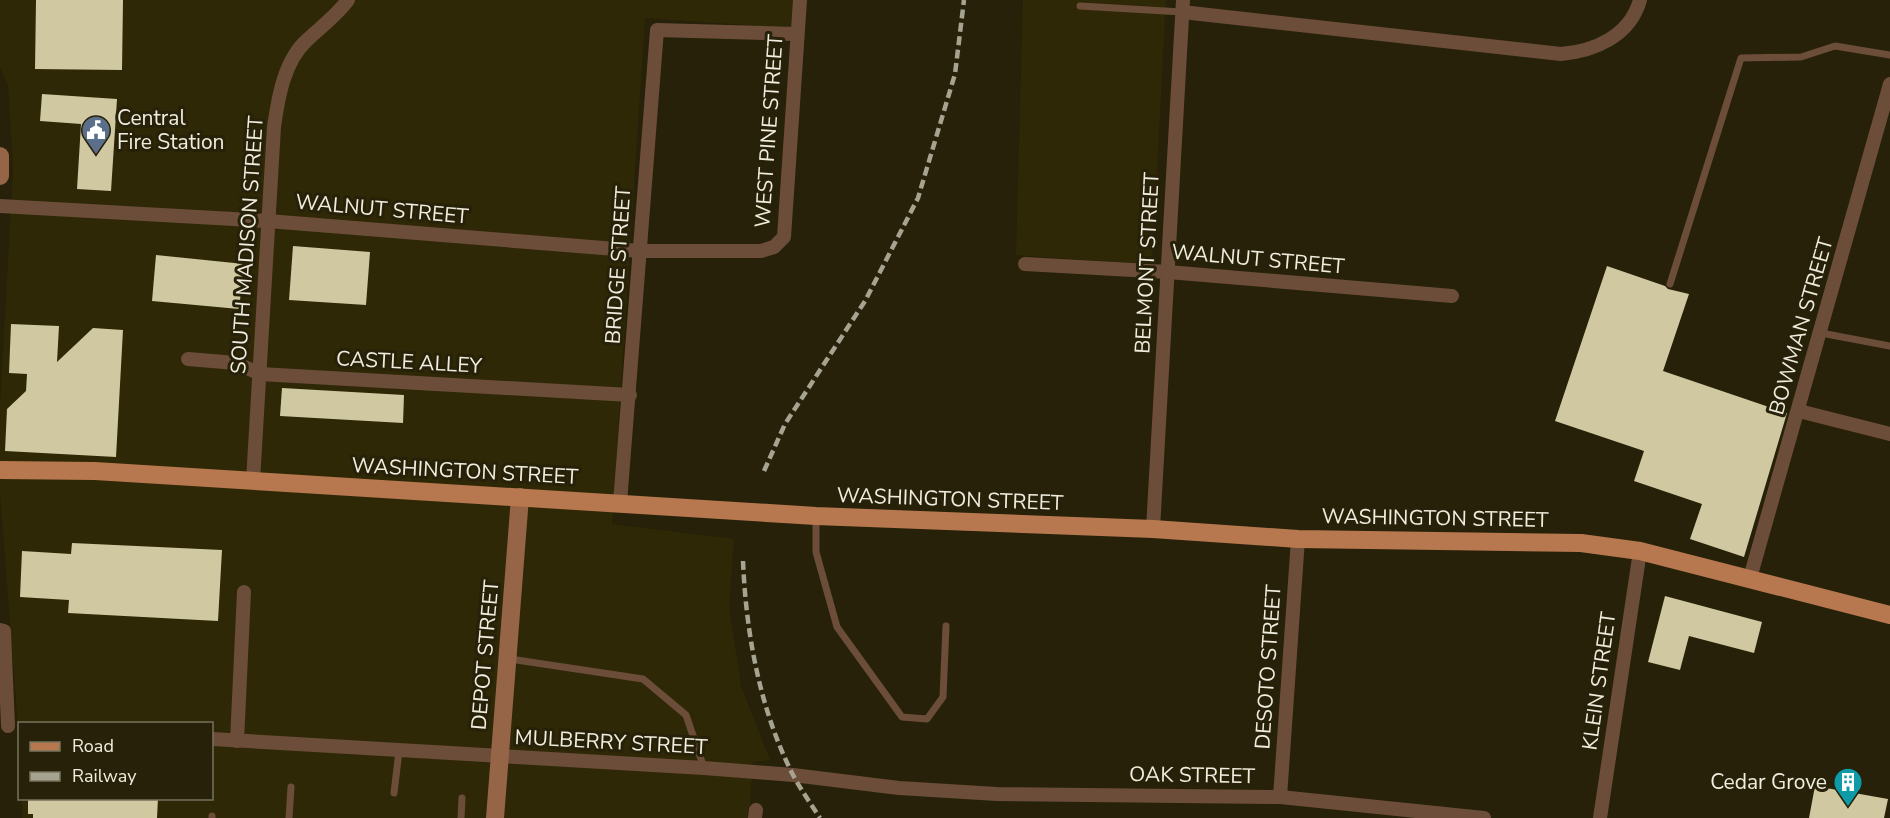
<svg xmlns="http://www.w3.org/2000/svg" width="1890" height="818" font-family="'Nunito Sans',sans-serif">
	<rect width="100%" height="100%" fill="#262108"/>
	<g fill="#2f2806">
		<polygon points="0,0 794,0 791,28 645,18 612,524 734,539 729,606 741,686 770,760 753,762 749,818 22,818 22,799 212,798 212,724 20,724 19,738 0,494 0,407 13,169 8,85 0,67"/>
		<polygon points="1023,0 1166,0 1152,265 1016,255"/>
	</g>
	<g fill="#d0c8a1">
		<polygon points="36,0 123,0 122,70 35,69"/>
		<polygon points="42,94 117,99 111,191 77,189 81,124 40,121"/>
		<polygon points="293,246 370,252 366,305 289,300"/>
		<polygon points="156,255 244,264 239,309 152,301"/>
		<polygon points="1607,266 1665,286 1668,289 1689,294 1663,371 1787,413 1744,557 1690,539 1702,504 1634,481 1644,451 1555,421"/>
		<polygon points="11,324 59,326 57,362 93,328 123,330 116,457 5,451 7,409 26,391 27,374 9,373"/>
		<polygon points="282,388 404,395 403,423 280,416"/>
		<polygon points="72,543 222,550 218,621 68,613 69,600 20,597 22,551 71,554"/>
		<polygon points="1665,596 1762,622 1754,653 1689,636 1680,670 1648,662"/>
		<polygon points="1815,786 1888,799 1884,818 1809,818"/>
		<polygon points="28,798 158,798 157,818 33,818 33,814 28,814"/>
	</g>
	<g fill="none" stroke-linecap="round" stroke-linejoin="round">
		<g stroke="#6c4d3a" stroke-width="7">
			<polyline points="1080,6 1182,12"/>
			<polyline points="1670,284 1741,58 1801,57 1835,46 1890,55"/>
			<polyline points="1821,333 1890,346"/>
			<polyline points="816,516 816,552 837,627 902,717 927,719 943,697 946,626"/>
			<polyline points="510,659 643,679 686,715 704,768"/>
			<polyline points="394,793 399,751"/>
			<polyline points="212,818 212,816"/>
			<polyline points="289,818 291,787"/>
			<polyline points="461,818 462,798"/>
		</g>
		<g stroke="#6c4d3a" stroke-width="14">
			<path d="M1182,12L1561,54C1595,51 1630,36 1640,0"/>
			<polyline points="0,206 268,221 640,251 761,251 774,247 784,237 800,0"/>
			<polyline points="1025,264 1168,272 1452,296"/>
			<polyline points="188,359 236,363 260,374 630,395"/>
			<polyline points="1799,411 1890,434"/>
			<path d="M253,481L274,127C278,98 284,61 307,40C322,26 336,16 348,0"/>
			<polyline points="620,503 657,30 796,34"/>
			<polyline points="1153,529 1183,0"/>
			<polyline points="1750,578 1890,84"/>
			<polyline points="0,630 4,631 8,726"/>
			<polyline points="212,739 704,768 793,775 899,788 997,794 1280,797 1484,818"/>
			<polyline points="237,741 244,592"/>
			<polyline points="1280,797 1298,539"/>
			<polyline points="755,818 756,810"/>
			<polyline points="1600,818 1640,551"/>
		</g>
		<g stroke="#966547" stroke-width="18">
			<polyline points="0,156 0,176"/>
			<polyline points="495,818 520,497"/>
		</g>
		<polyline stroke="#b7784f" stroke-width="18" points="0,470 95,471 816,516 1153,529 1298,539 1581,543 1640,551 1890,615"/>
		<g stroke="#a7a391" stroke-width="4.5" stroke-dasharray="9 4.5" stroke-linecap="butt">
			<polyline points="764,471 785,424 865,301 918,198 955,74 964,0"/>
			<path d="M743,561C746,634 760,710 793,775C801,790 811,804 820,818"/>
		</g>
	</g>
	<defs>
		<g id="civic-pin" transform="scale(1.5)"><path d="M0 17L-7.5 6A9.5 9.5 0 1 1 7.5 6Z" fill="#5c6f8a" stroke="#262108"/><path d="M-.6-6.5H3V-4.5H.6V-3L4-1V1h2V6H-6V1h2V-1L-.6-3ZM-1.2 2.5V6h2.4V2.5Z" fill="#fff"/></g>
		<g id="building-pin" transform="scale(1.5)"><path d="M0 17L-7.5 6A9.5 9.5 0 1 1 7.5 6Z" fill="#0f9aa8" stroke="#262108"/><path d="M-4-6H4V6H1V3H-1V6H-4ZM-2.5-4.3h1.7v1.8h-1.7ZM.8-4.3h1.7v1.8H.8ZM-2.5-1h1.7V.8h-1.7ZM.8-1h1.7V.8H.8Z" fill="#fff"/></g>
	</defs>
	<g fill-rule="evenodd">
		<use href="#civic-pin" x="96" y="130"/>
		<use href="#building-pin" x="1848" y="782"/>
	</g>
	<g text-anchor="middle" stroke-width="6" stroke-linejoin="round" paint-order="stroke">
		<g font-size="21" fill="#f0edde" stroke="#262108" text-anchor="start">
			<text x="117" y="125">Central<tspan x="117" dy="24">Fire Station</tspan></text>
			<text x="1827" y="789" text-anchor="end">Cedar Grove</text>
		</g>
		<g font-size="21" fill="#f0edde" stroke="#262108">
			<text transform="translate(769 131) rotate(-86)" y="7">WEST PINE STREET</text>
			<text transform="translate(382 209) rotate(5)" y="7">WALNUT STREET</text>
			<text transform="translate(247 245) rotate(-86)" y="7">SOUTH MADISON STREET</text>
			<text transform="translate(1258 259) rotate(5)" y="7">WALNUT STREET</text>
			<text transform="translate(1147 263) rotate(-87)" y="7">BELMONT STREET</text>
			<text transform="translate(618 265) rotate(-86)" y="7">BRIDGE STREET</text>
			<text transform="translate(1801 326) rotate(-74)" y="7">BOWMAN STREET</text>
			<text transform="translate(409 362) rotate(3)" y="7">CASTLE ALLEY</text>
			<text transform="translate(465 471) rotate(3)" y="7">WASHINGTON STREET</text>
			<text transform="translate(950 499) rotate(2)" y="7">WASHINGTON STREET</text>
			<text transform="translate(1435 518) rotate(1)" y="7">WASHINGTON STREET</text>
			<text transform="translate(485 655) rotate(-85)" y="7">DEPOT STREET</text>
			<text transform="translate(1268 667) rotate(-86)" y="7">DESOTO STREET</text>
			<text transform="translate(1599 681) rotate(-82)" y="7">KLEIN STREET</text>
			<text transform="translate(611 742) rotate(3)" y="7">MULBERRY STREET</text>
			<text transform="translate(1192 775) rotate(1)" y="7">OAK STREET</text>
		</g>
	</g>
	<rect x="18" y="722" width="195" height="78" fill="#262108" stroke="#77735e" stroke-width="1.5"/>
	<rect x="30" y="742" width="30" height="9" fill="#b7784f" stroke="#77735e" stroke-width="1.5"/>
	<text x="72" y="752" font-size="18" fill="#f0edde">Road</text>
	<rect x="30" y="772" width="30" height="9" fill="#a7a391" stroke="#77735e" stroke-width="1.5"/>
	<text x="72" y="782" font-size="18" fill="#f0edde">Railway</text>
</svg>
